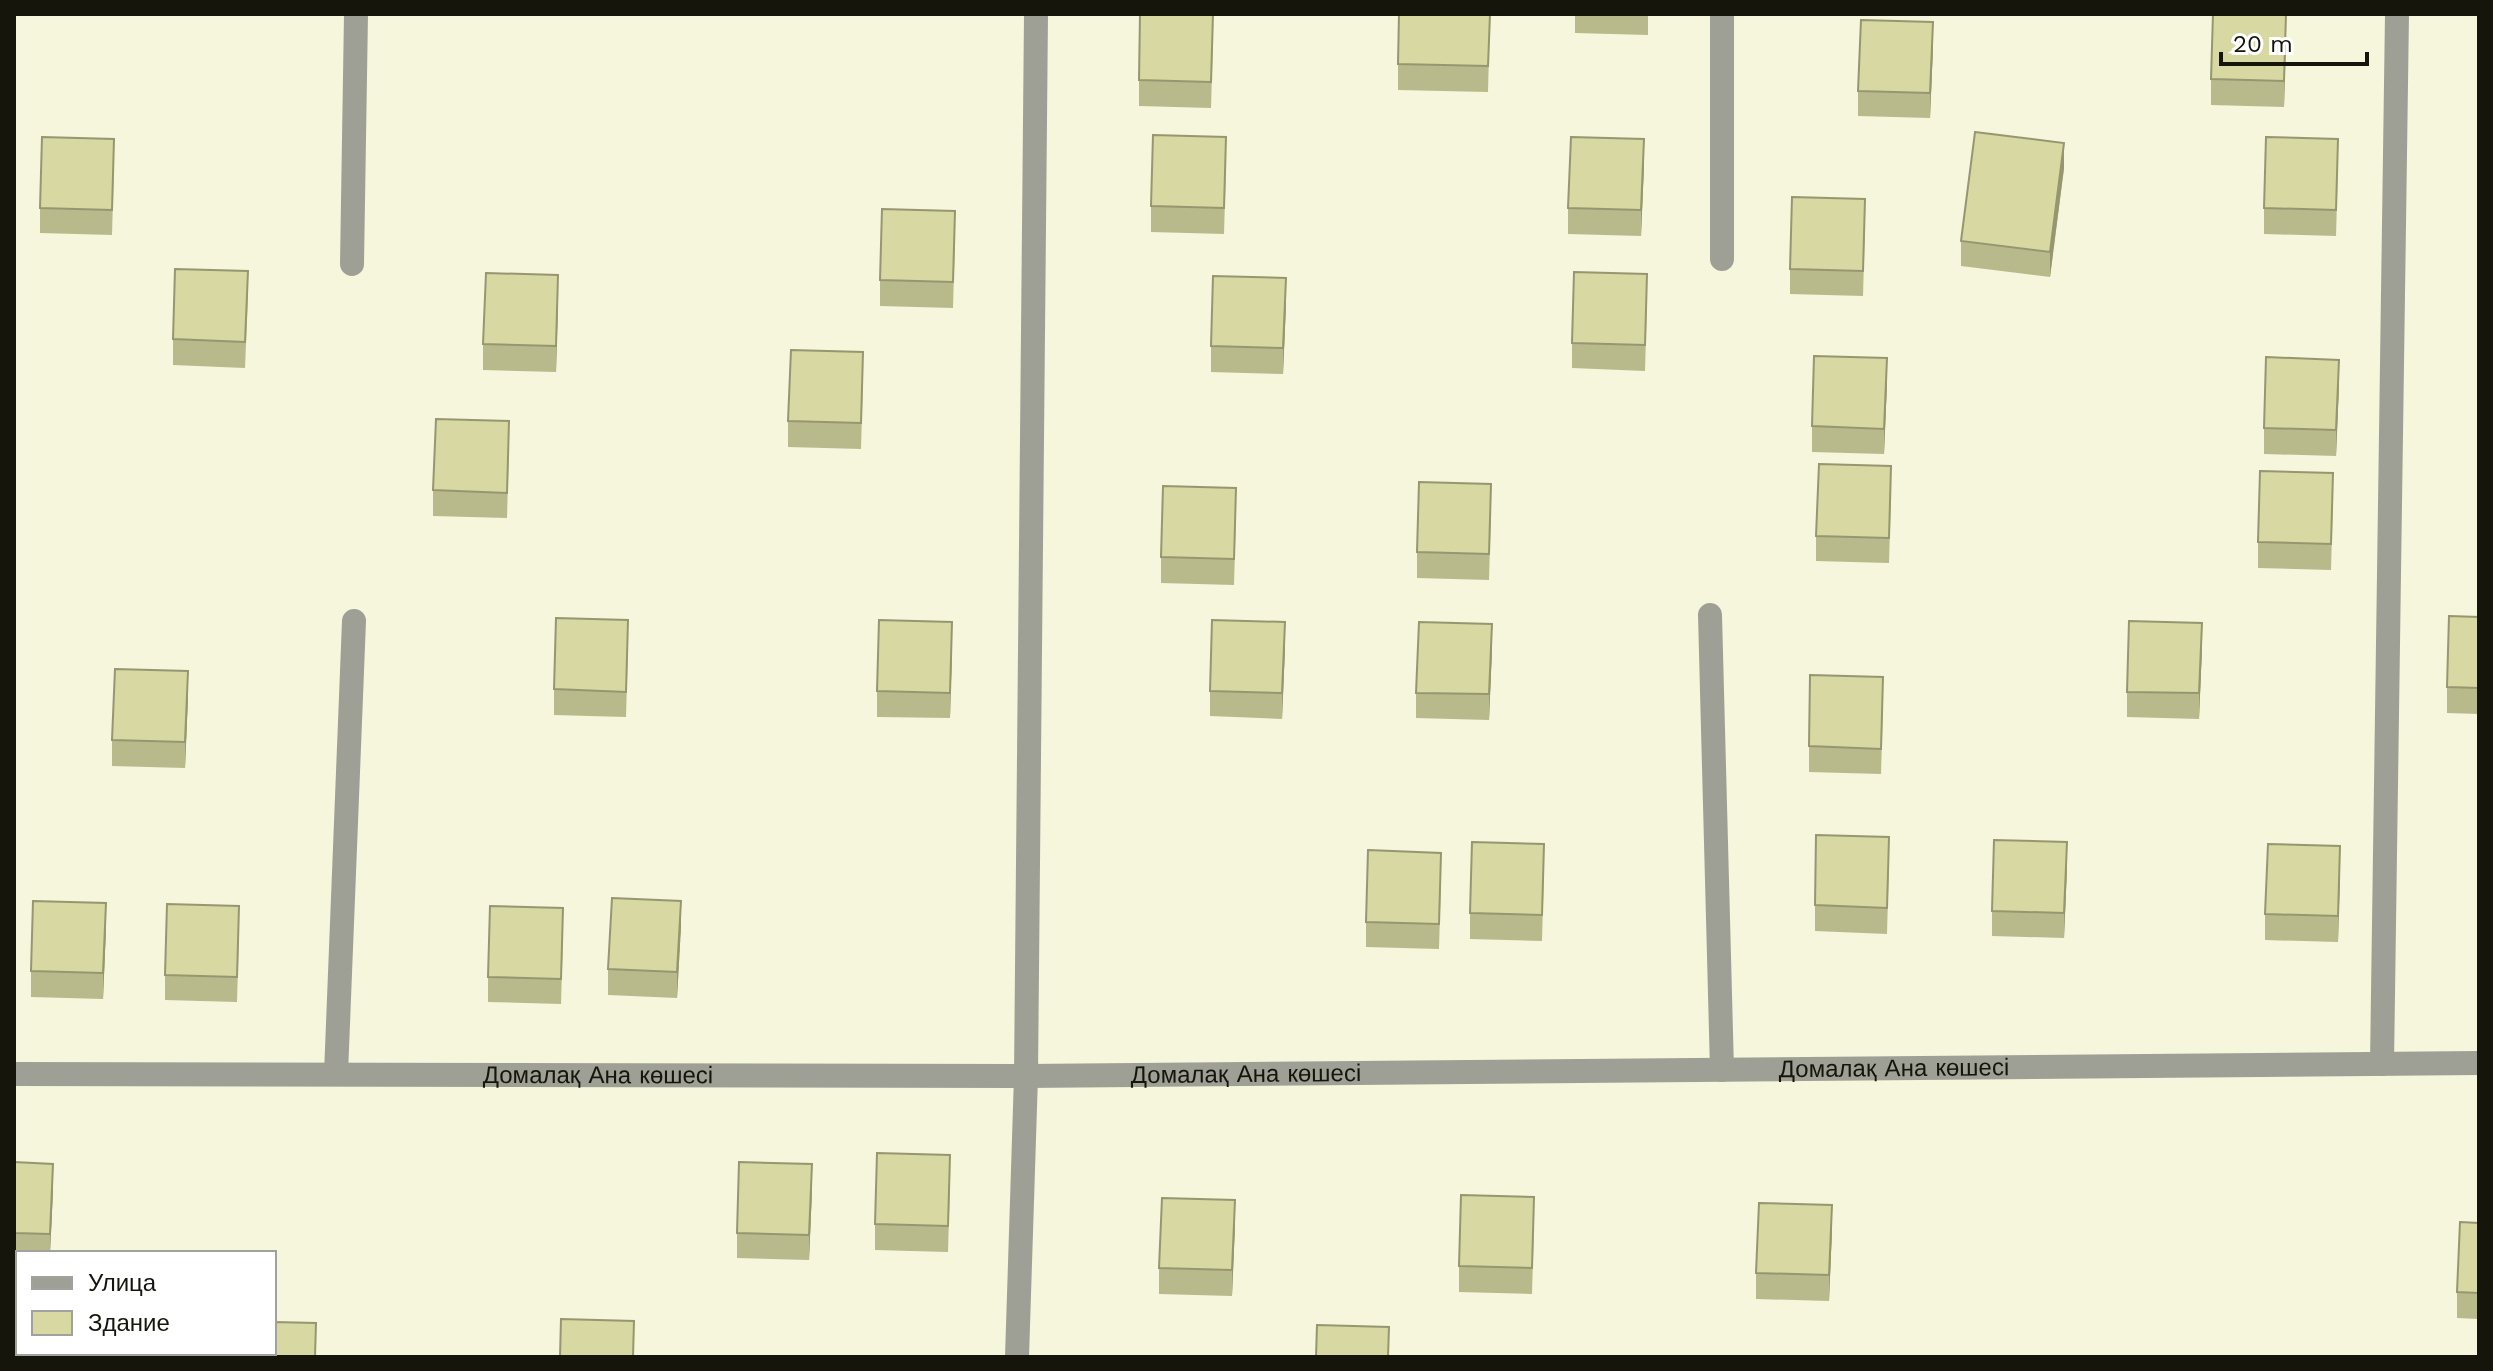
<svg xmlns="http://www.w3.org/2000/svg" width="2493" height="1371" font-family="'Work Sans',sans-serif">
	<rect width="100%" height="100%" fill="#f5f6db"/>
	<g fill="none" stroke-linecap="round" stroke-linejoin="round">
		<g stroke="#9fa095" stroke-width="24">
			<polyline points="1722,14 1722,259"/>
			<polyline points="352,264 356,14"/>
			<polyline points="1710,615 1722,1070"/>
			<polyline points="2382,1064 2397,14"/>
			<polyline points="336,1074 354,621"/>
			<polyline points="1017,1357 1026,1076 1036,14"/>
		</g>
		<path stroke="#9fa095" stroke-width="24" id="s1" d="M14,1074L1026,1076L2479,1063"/>
	</g>
	<g fill="#b9ba8b">
		<polygon points="1490,14 1488,92 1398,90 1398,64"/>
		<polygon points="1575,14 1648,14 1648,35 1575,33"/>
		<polygon points="2286,36 2284,107 2211,105 2211,79"/>
		<polygon points="1213,37 1211,108 1139,106 1139,80"/>
		<polygon points="1933,47 1930,118 1858,116 1858,91"/>
		<polygon points="1226,162 1224,234 1151,232 1151,206"/>
		<polygon points="114,164 112,235 40,233 40,208"/>
		<polygon points="1644,165 1641,236 1568,234 1568,208"/>
		<polygon points="2338,165 2336,236 2264,234 2264,208"/>
		<polygon points="2064,168 2050,277 1961,266 1961,241"/>
		<polygon points="1865,225 1863,296 1790,294 1790,269"/>
		<polygon points="955,236 953,308 880,306 880,280"/>
		<polygon points="248,296 245,368 173,365 173,339"/>
		<polygon points="1647,299 1645,371 1572,368 1572,343"/>
		<polygon points="558,301 556,372 483,370 483,344"/>
		<polygon points="1286,304 1283,374 1211,372 1211,346"/>
		<polygon points="863,378 861,449 788,447 788,421"/>
		<polygon points="1887,383 1884,454 1812,452 1812,426"/>
		<polygon points="2339,385 2336,456 2264,454 2264,428"/>
		<polygon points="509,447 507,518 433,516 433,490"/>
		<polygon points="1891,492 1889,563 1816,561 1816,536"/>
		<polygon points="2333,498 2331,570 2258,568 2258,542"/>
		<polygon points="1491,509 1489,580 1417,578 1417,552"/>
		<polygon points="1236,513 1234,585 1161,583 1161,557"/>
		<polygon points="2479,617 2479,714 2447,713 2447,687"/>
		<polygon points="628,646 626,717 554,715 554,689"/>
		<polygon points="952,648 950,718 877,717 877,691"/>
		<polygon points="1285,648 1282,719 1210,716 1210,691"/>
		<polygon points="2202,648 2199,719 2127,717 2127,692"/>
		<polygon points="1492,649 1489,720 1416,718 1416,693"/>
		<polygon points="188,697 185,768 112,766 112,740"/>
		<polygon points="1883,703 1881,774 1809,772 1809,746"/>
		<polygon points="1889,862 1887,934 1815,931 1815,905"/>
		<polygon points="2067,868 2064,938 1992,936 1992,911"/>
		<polygon points="1544,869 1542,941 1470,939 1470,913"/>
		<polygon points="2340,871 2338,942 2265,940 2265,914"/>
		<polygon points="1441,878 1439,949 1366,947 1366,922"/>
		<polygon points="681,926 677,998 608,995 608,969"/>
		<polygon points="106,928 103,999 31,997 31,971"/>
		<polygon points="239,932 237,1002 165,1000 165,975"/>
		<polygon points="563,933 561,1004 488,1002 488,977"/>
		<polygon points="14,1162 53,1190 50,1253 18,1253 18,1259 14,1258"/>
		<polygon points="950,1180 948,1252 875,1250 875,1224"/>
		<polygon points="812,1190 809,1260 737,1258 737,1233"/>
		<polygon points="1534,1223 1532,1294 1459,1292 1459,1266"/>
		<polygon points="2479,1223 2479,1319 2457,1318 2457,1292"/>
		<polygon points="1235,1225 1232,1296 1159,1294 1159,1268"/>
		<polygon points="1832,1230 1829,1301 1756,1299 1756,1273"/>
	</g>
	<g fill="#969771">
		<polygon points="2286,14 2286,36 2284,107 2284,81"/>
		<polygon points="1933,22 1933,47 1930,118 1930,93"/>
		<polygon points="1644,139 1644,165 1641,236 1641,210"/>
		<polygon points="2064,143 2064,168 2050,277 2050,252"/>
		<polygon points="558,275 558,301 556,372 556,346"/>
		<polygon points="1286,278 1286,304 1283,374 1283,348"/>
		<polygon points="1887,358 1887,383 1884,454 1884,429"/>
		<polygon points="2339,360 2339,385 2336,456 2336,430"/>
		<polygon points="952,622 952,648 950,718 950,693"/>
		<polygon points="1285,622 1285,648 1282,719 1282,693"/>
		<polygon points="2202,623 2202,648 2199,719 2199,693"/>
		<polygon points="1492,624 1492,649 1489,720 1489,694"/>
		<polygon points="188,671 188,697 185,768 185,742"/>
		<polygon points="2067,842 2067,868 2064,938 2064,913"/>
		<polygon points="2340,846 2340,871 2338,942 2338,916"/>
		<polygon points="681,901 681,926 677,998 677,972"/>
		<polygon points="106,903 106,928 103,999 103,973"/>
		<polygon points="53,1164 53,1190 50,1253 50,1234"/>
		<polygon points="812,1164 812,1190 809,1260 809,1235"/>
		<polygon points="1235,1200 1235,1225 1232,1296 1232,1270"/>
		<polygon points="1832,1205 1832,1230 1829,1301 1829,1275"/>
	</g>
	<g fill="#d7d8a2" stroke="#969771" stroke-width="2">
		<polygon points="1140,14 1213,14 1211,82 1139,80"/>
		<polygon points="1399,14 1490,14 1488,66 1398,64"/>
		<polygon points="2213,14 2286,14 2284,81 2211,79"/>
		<polygon points="1861,20 1933,22 1930,93 1858,91"/>
		<polygon points="1975,132 2064,143 2050,252 1961,241"/>
		<polygon points="1153,135 1226,137 1224,208 1151,206"/>
		<polygon points="42,137 114,139 112,210 40,208"/>
		<polygon points="1571,137 1644,139 1641,210 1568,208"/>
		<polygon points="2266,137 2338,139 2336,210 2264,208"/>
		<polygon points="1792,197 1865,199 1863,271 1790,269"/>
		<polygon points="882,209 955,211 953,282 880,280"/>
		<polygon points="175,269 248,271 245,342 173,339"/>
		<polygon points="1574,272 1647,274 1645,345 1572,343"/>
		<polygon points="486,273 558,275 556,346 483,344"/>
		<polygon points="1213,276 1286,278 1283,348 1211,346"/>
		<polygon points="791,350 863,352 861,423 788,421"/>
		<polygon points="1814,356 1887,358 1884,429 1812,426"/>
		<polygon points="2266,357 2339,360 2336,430 2264,428"/>
		<polygon points="436,419 509,421 507,493 433,490"/>
		<polygon points="1819,464 1891,466 1889,538 1816,536"/>
		<polygon points="2260,471 2333,473 2331,544 2258,542"/>
		<polygon points="1419,482 1491,484 1489,554 1417,552"/>
		<polygon points="1163,486 1236,488 1234,559 1161,557"/>
		<polygon points="2449,616 2479,617 2479,688 2447,687"/>
		<polygon points="556,618 628,620 626,692 554,689"/>
		<polygon points="879,620 952,622 950,693 877,691"/>
		<polygon points="1212,620 1285,622 1282,693 1210,691"/>
		<polygon points="2129,621 2202,623 2199,693 2127,692"/>
		<polygon points="1419,622 1492,624 1489,694 1416,693"/>
		<polygon points="115,669 188,671 185,742 112,740"/>
		<polygon points="1810,675 1883,677 1881,749 1809,746"/>
		<polygon points="1816,835 1889,837 1887,908 1815,905"/>
		<polygon points="1994,840 2067,842 2064,913 1992,911"/>
		<polygon points="1472,842 1544,844 1542,915 1470,913"/>
		<polygon points="2268,844 2340,846 2338,916 2265,914"/>
		<polygon points="1368,850 1441,853 1439,924 1366,922"/>
		<polygon points="612,898 681,901 677,972 608,969"/>
		<polygon points="33,901 106,903 103,973 31,971"/>
		<polygon points="167,904 239,906 237,977 165,975"/>
		<polygon points="490,906 563,908 561,979 488,977"/>
		<polygon points="877,1153 950,1155 948,1226 875,1224"/>
		<polygon points="14,1162 53,1164 50,1234 14,1233"/>
		<polygon points="739,1162 812,1164 809,1235 737,1233"/>
		<polygon points="1461,1195 1534,1197 1532,1268 1459,1266"/>
		<polygon points="1162,1198 1235,1200 1232,1270 1159,1268"/>
		<polygon points="1759,1203 1832,1205 1829,1275 1756,1273"/>
		<polygon points="2460,1222 2479,1223 2479,1293 2457,1292"/>
		<polygon points="561,1319 634,1321 633,1357 560,1357"/>
		<polygon points="274,1322 316,1323 315,1357 242,1357 242,1353 274,1353"/>
		<polygon points="1317,1325 1389,1327 1388,1357 1316,1357"/>
		<rect x="132" y="1353" width="73" height="4"/>
	</g>
	<g text-anchor="middle" stroke-width="6" stroke-linejoin="round" paint-order="stroke">
		<g font-size="24" fill="#15150c" stroke="#fff">
			<text dy="8" stroke="none"><textPath href="#s1" startOffset="1880">Домалақ Ана көшесі</textPath></text>
			<text dy="8" stroke="none"><textPath href="#s1" startOffset="1232">Домалақ Ана көшесі</textPath></text>
			<text dy="8" stroke="none"><textPath href="#s1" startOffset="584">Домалақ Ана көшесі</textPath></text>
		</g>
	</g>
	<rect width="2493" height="1371" fill="none" stroke="#15150c" stroke-width="32"/>
	<rect x="16" y="1251" width="260" height="104" fill="#ffffff" stroke="#a1a19e" stroke-width="2"/>
	<rect x="32" y="1277" width="40" height="12" fill="#9fa095" stroke="#a1a19e" stroke-width="2"/>
	<text x="88" y="1291" font-size="24" fill="#15150c">Улица</text>
	<rect x="32" y="1311" width="40" height="24" fill="#d7d8a2" stroke="#a1a19e" stroke-width="2"/>
	<text x="88" y="1331" font-size="24" fill="#15150c">Здание</text>
	<path d="M2221 52v12h146v-12" fill="none" stroke="#15150c" stroke-width="4"/>
	<text x="2233" y="52" font-size="24" fill="#15150c" stroke="#ffffff" stroke-width="6" paint-order="stroke">20 m</text>
</svg>
